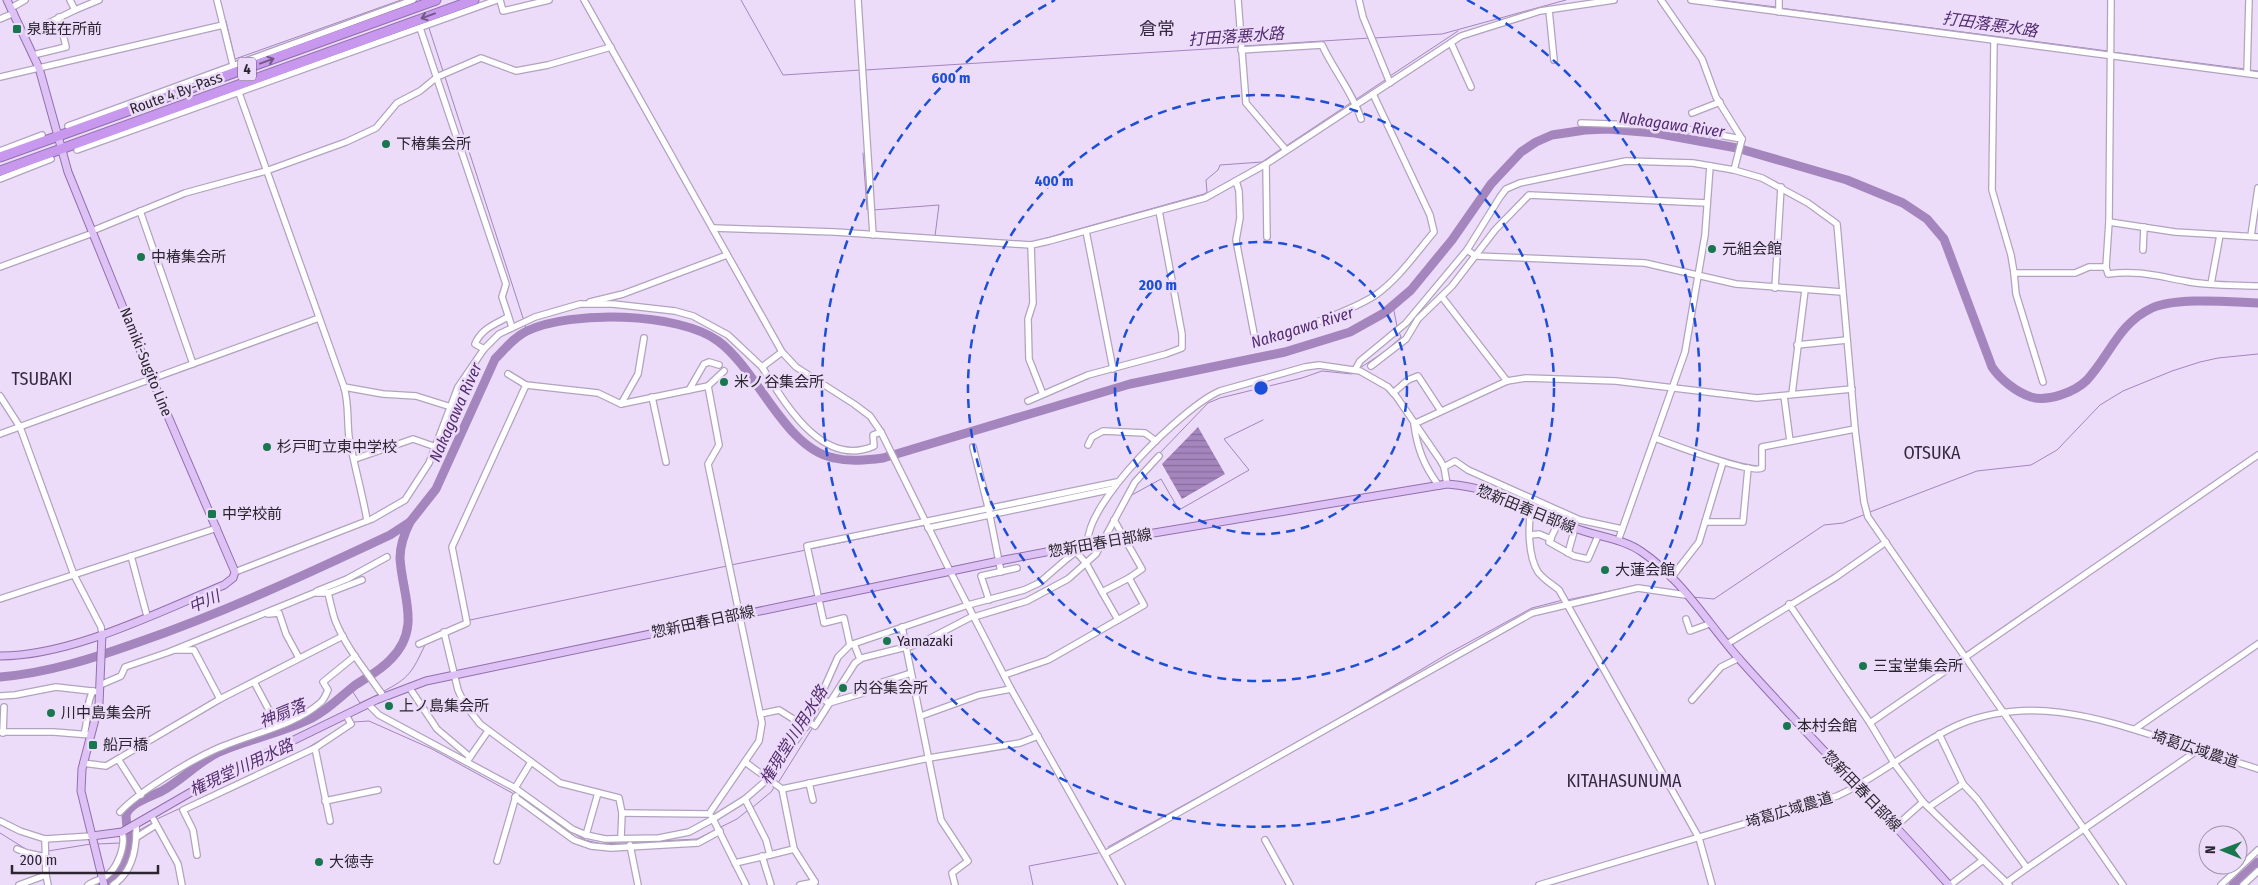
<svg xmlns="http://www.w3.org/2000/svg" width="2258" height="885" font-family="'Fira Sans Condensed','Noto Sans JP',sans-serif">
	<defs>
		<pattern id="water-rules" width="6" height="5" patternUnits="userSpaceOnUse" patternTransform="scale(1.25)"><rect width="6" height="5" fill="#a485bd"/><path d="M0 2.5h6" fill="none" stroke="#866d9a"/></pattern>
	</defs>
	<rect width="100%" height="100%" fill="#ecdcf9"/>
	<polygon fill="url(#water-rules)" points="1198,427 1225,474 1182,499 1162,464"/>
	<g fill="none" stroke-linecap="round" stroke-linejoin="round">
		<g stroke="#a485bd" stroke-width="1">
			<polyline points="741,0 783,75 861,70"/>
			<polyline points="1720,0 1776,7"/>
			<polyline points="1780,8 2108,51"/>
			<polyline points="226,21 235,59 401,0"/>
			<polyline points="429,28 443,71"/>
			<polyline points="1374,38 1442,34 1566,0"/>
			<polyline points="1244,46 1370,38"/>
			<polyline points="2112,52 2245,69"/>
			<polyline points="43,64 219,23"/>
			<polyline points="865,70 1240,47"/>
			<polyline points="2249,70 2258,71"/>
			<polyline points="1390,76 1458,31"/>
			<polyline points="445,77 524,321"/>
			<polyline points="1355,100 1385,80"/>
			<polyline points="1286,146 1352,102"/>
			<polyline points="863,153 867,210 869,210"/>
			<polyline points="873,210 939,205 935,236 1032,242 1204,194 1207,192 1206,180 1218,170 1220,165 1262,162 1281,149"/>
			<polyline points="1393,306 1397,326"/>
			<polyline points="525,325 527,331"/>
			<polyline points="1360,368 1387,350 1401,337 1399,332"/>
			<polyline points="1159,454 1208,403 1220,398 1302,378 1322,371 1352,374 1355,372"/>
			<polyline points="1130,496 1161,479 1179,510 1249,470 1224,439 1263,420"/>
			<polyline points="991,511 1001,509"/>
			<polyline points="1870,512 1977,471 2031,465 2057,450 2100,405 2123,391 2172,371 2200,362 2218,358 2258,354"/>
			<polyline points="930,524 987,512"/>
			<polyline points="810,549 926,525"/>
			<polyline points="731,565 806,550"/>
			<polyline points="1692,597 1714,599 1824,525 1843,523 1866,514"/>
			<polyline points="1567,600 1629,587"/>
			<polyline points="470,620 727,566"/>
			<polyline points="428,637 463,622"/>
			<polyline points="843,677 851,663"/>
			<polyline points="351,689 360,703 379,694"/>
			<path d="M382,692C410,678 412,672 425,645"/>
			<polyline points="354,722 369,721 432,749 514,794"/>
			<polyline points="1316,732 1449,653 1532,608 1563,600"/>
			<polyline points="304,750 347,724"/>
			<polyline points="778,783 813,727"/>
			<polyline points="522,799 538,808"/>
			<polyline points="753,807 771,792 775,786"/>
			<polyline points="543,812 563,827 585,840 602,844 697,839 715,830"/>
			<polyline points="157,819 237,782"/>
			<polyline points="719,828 737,819 747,811"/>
			<polyline points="138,831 152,823"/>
			<polyline points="0,833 29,851"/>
			<polyline points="126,840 135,833"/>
			<polyline points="97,844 121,843"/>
			<polyline points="1108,847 1278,753"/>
			<polyline points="48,851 91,844"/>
			<polyline points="1033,885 1029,866 1098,853"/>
		</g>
		<g stroke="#a485bd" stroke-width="9">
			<path d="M0,677C48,673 94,658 139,642C225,612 307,574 390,535L410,522L436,489L495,359C505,349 514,337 527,331C571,310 678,312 718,341C758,370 785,449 834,458C850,462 867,460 883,458L1130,384L1285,352L1350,332L1384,313L1411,290L1452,240L1491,184L1521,152L1536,142L1552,135L1585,130L1608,129L1655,133L1737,148L1847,180L1903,203L1927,219L1944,239L1992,367C2000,379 2016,392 2031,397C2048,402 2075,392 2087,380C2110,355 2119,323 2152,308C2177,297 2230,302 2258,303"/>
			<path d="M102,885C137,863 128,851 126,815C130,802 151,797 162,791C182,780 198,762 219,752C249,739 282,733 312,718C328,710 340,697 354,686C367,677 380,671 391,659C422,628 402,595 400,558C400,545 404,534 410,522"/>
			<polyline points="2233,885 2258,862"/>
		</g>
		<g stroke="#b1a3be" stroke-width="8">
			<g id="minor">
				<polyline points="217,0 233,65"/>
				<polyline points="500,0 503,11 549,0"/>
				<polyline points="584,0 782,352 796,367 854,404 870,416 881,432 950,571 1011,689 1122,885"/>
				<polyline points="858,0 873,235"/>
				<polyline points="1238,0 1246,103 1286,150"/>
				<polyline points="1359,0 1363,17 1390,83"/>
				<polyline points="1661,0 1702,59 1716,97 1742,139 1734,170"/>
				<polyline points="1691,0 2258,75"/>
				<polyline points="1779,0 1779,12"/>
				<path d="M2111,0L2109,222L2106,267L2108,274C2138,270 2157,276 2185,281C2208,286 2234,285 2258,286"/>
				<polyline points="11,8 25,0"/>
				<polyline points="75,10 99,0"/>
				<polyline points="1549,10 1554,60"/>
				<polyline points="0,19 14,13"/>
				<polyline points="420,28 506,284 502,297 512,327"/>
				<polyline points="24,35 75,10 70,0"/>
				<polyline points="1994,41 1992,190 2011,255 2014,273 2075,273 2089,267 2106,267"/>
				<polyline points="1451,43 1471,87"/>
				<path d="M1241,50L1322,45C1334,71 1353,93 1361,119"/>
				<polyline points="33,55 66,47 59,17"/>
				<polyline points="2247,73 2249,0"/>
				<polyline points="0,77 223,25"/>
				<path d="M239,93L344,387C349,404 347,420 349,437C354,465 362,492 367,520"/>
				<polyline points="1692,113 1720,102"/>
				<polyline points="1581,123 1668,126 1742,139"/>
				<polyline points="68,126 413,0"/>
				<polyline points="77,150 497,0"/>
				<polyline points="0,151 42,135"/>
				<polyline points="1266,164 1267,237"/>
				<polyline points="0,179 51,159"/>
				<path d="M1236,181L1239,191L1240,218L1236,240L1255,339C1275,341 1359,307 1377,294C1399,278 1416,253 1434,232L1430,215L1373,94"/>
				<polyline points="140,211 193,364"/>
				<polyline points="2109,222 2175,232 2258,237"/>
				<polyline points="713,228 835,232 1031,245 1049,241 1205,198 1266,164 1461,36 1540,11 1614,0"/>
				<polyline points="92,231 185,193 266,171 346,142 376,128 397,103 420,91 437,77 481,58 516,71 548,65 611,47"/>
				<polyline points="1086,231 1113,369"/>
				<polyline points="2251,236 2258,188"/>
				<polyline points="1031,245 1033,303 1028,319 1029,359 1042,392"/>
				<polyline points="1467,250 1476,256 1645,263 1736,284 1842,292"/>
				<polyline points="2143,250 2144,227"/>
				<polyline points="0,267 93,233"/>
				<polyline points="2014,273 2016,294 2043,382"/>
				<polyline points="2211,284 2220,235"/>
				<polyline points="1775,288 1781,187"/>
				<polyline points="1442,297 1507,381"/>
				<polyline points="590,302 623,294 727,255"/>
				<polyline points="1797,345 1847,340"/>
				<path d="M484,349L475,344C481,329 495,324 508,317"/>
				<polyline points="1371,366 1406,339 1418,319 1452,286 1495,230 1529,195 1707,203"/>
				<path d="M762,367C785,403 822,469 874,446L873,435L881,432"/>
				<polyline points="1355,370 1360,361 1406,323 1467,250 1500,197 1506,189 1520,183 1626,161 1693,163 1734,170 1762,178 1808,203 1837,224 1855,429 1864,502 1868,517 2123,885"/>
				<polyline points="508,374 526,385 598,393 621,404 708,386 724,371"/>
				<polyline points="344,387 383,394 416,396 451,407"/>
				<polyline points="689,390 704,364 709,362 719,365"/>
				<polyline points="1393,393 1408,380 1418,376 1441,411"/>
				<polyline points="1792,394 1805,290"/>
				<polyline points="0,396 20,427 74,575 101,627 102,634"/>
				<polyline points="1784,396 1790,441"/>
				<polyline points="652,397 666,462"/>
				<polyline points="1028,401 1088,375 1166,354 1182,348 1182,334 1159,211"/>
				<polyline points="621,404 638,374 644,338"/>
				<polyline points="0,434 319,318"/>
				<path d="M1655,438C1671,444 1753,475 1762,468V447L1855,429"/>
				<polyline points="1088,445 1092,437 1103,431 1145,433 1156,441"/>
				<polyline points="973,447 989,511 1001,572"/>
				<polyline points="355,459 413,439 436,447"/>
				<polyline points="1444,467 1455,461 1468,470 1580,520 1622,529"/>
				<path d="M1439,486C1424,466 1417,448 1414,424L1507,381L1526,378L1616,381L1757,398L1852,389"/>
				<path d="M1531,509C1528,527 1528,556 1538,572C1543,579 1553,585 1559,590L1699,838L1712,885"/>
				<polyline points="1559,521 1549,542 1574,556 1588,559 1598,536"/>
				<polyline points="1705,522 1743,522 1748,468"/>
				<polyline points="928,528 1113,489"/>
				<polyline points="1530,535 1539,534 1551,539"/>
				<polyline points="1618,541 1685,352 1705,235 1710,166"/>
				<path d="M1088,544C1084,504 1184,406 1220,391L1305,367L1319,365L1360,371L1388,387L1396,396L1440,460L1444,467L1447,484"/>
				<polyline points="1568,553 1575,528"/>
				<polyline points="131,556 147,616"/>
				<polyline points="1069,557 1076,552 1086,563 1102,592 1129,578 1142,569 1114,520"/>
				<polyline points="235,572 372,519 405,500 429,463 458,387 484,349 499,334 535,317 580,304 613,304 675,311 693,316 728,335 762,367 782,352"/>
				<polyline points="1671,578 1699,542 1723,462"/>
				<polyline points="317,591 347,579 387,557"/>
				<polyline points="1102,592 1118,620"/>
				<path d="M328,593C330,601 332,611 335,620C346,648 367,672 384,697"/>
				<polyline points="0,599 217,528"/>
				<polyline points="989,600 981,576 1017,568"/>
				<polyline points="1789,604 1870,723 1894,763 1923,802 2009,885"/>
				<polyline points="268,614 279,613 286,634 299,658"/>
				<polyline points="974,617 1027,601 1068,579 1096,554 1135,482 1159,456"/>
				<polyline points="1686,619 1690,631 1709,624"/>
				<polyline points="902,627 941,820 968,861 952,873 955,885"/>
				<polyline points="444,632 458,690 464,703 480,724 560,783 619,798 622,813 621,838"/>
				<polyline points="419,644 467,623 452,547 526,385"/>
				<polyline points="854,644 860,659"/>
				<polyline points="1727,644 1836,577 1886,542"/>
				<polyline points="850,645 844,618 824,623 807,546 1117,482"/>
				<polyline points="906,648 925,641 973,616"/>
				<polyline points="176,650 194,650 220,699"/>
				<polyline points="1004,675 1048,660 1144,605 1129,578"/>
				<polyline points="254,682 277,725"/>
				<polyline points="100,685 121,676 125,667 169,652 314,593 328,593 362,580"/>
				<polyline points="409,687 437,729 470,757"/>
				<polyline points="0,696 15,695 56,687 100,692"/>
				<polyline points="821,698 829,703 863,693 864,688 911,673"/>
				<polyline points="1692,700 1721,667 1739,658"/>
				<polyline points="369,705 379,715 515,788 572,829 586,835 605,839 659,838 689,832 713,819 745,799 768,779 809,722 838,657 850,645 968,605 1024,590 1039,583 1069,557 1068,548"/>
				<polyline points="760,714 779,710 806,727"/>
				<polyline points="921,716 979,695 1011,689"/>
				<polyline points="809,722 815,726 855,663 862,658 906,647"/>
				<polyline points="1870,723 2258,455"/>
				<polyline points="2135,729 2258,644"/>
				<polyline points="0,732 54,732 91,735"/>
				<polyline points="3,733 4,707"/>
				<path d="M84,734C89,719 85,705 93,691"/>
				<polyline points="1939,734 1963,784 1977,799 2027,868 2198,750"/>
				<polyline points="118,759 141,795"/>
				<polyline points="468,760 488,731"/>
				<polyline points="745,762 782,789 929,758 1020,743 1038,736"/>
				<polyline points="83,763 106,766 220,699 343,636"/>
				<polyline points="809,783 813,800"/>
				<polyline points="515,788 531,762"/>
				<polyline points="782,789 794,849"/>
				<polyline points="515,797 574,840 591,846 611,848 698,843 720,831"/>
				<polyline points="745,799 766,840 770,855 794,849 815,882 813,885"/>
				<polyline points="325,801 378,790"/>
				<polyline points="1929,807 1963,784"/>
				<path d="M120,812C137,793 188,762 212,751C245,735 293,727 320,703C324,700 326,694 328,690L323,682L355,656"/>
				<polyline points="622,813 709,814 759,741 762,723 708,464 719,445 708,386"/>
				<polyline points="151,815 178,864 182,885"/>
				<polyline points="712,817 746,885"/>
				<polyline points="0,821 20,831 45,839 92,836"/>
				<polyline points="330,821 315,748 351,724 346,715"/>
				<polyline points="1896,826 1923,802"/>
				<polyline points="586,835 598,793"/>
				<polyline points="137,837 156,825"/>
				<polyline points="1265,840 1290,885"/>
				<polyline points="630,845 638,885"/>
				<polyline points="17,849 27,853 46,857"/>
				<polyline points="1105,854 1532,613 1638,588 1686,595"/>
				<polyline points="197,855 193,830 183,810 315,748"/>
				<polyline points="762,856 771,885"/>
				<polyline points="497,861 516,796"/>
				<polyline points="24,862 46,857"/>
				<polyline points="735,863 770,855"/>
				<polyline points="46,875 48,885"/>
				<polyline points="2006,883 2027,868"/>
				<polyline points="19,885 46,875 45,839"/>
				<path d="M88,885C93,881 101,880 106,876C118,868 126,845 122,832"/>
				<path d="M113,885C133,872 137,848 136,825"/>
				<polyline points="800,885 815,882"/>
				<path d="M1539,885L1837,796C1880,777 1915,744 1958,725C2027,696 2093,716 2161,738C2193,748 2225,758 2258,769"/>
				<polyline points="1950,885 1983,860"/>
				<polyline points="2221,885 2258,850"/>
				<polyline points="2243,885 2258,871"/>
			</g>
		</g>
		<g stroke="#9170ac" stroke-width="9">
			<g id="major">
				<polyline points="102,634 99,704 82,769 81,791 104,885"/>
				<path d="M0,656C72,656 158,612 224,585L233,578L235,572L152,379L68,172L39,68L7,0"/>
				<path d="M92,836L122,832L212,780L376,700L426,681L999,561L1088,544L1447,484C1494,487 1532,511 1575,528C1597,537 1622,538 1642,552C1682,579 1709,625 1741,661C1809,737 1881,809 1949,885"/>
			</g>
		</g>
		<g stroke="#9170ac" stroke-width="11">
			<g id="highway">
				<polyline points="0,157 436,0"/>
				<polyline points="0,171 474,0"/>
			</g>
		</g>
		<use href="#minor" stroke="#fff" stroke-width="5.5"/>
		<use href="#major" stroke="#dec1f5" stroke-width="7"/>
		<use href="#highway" stroke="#c898ef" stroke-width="9"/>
	</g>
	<defs><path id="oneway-shaft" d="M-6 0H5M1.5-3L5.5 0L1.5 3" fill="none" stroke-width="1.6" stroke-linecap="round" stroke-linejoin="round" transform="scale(1.25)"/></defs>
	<g stroke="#715985">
		<use href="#oneway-shaft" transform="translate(428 16) rotate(160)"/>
		<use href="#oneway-shaft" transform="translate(267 61) rotate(-20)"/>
	</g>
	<g fill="none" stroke="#1d4ed8" stroke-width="2.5" stroke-dasharray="9 6">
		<circle cx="1261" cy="388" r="146"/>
		<circle cx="1261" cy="388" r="293"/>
		<path d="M1467 0A439 439 0 1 1 1055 0"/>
	</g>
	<g fill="#18774e" stroke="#ecdcf9" stroke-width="2">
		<rect x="12" y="24" width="10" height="10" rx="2.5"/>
		<circle cx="386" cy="144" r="5"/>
		<circle cx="1712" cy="249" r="5"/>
		<circle cx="141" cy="257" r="5"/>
		<circle cx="724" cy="382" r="5"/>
		<circle cx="267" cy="447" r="5"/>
		<rect x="207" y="509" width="10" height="10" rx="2.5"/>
		<circle cx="1605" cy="570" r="5"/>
		<circle cx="887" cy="641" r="5"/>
		<circle cx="1863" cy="666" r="5"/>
		<circle cx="843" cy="688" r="5"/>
		<circle cx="389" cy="706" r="5"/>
		<circle cx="51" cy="713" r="5"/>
		<circle cx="1787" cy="726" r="5"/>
		<rect x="88" y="740" width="10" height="10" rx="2.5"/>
		<circle cx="319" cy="862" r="5"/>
	</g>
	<g text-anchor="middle" stroke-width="5" stroke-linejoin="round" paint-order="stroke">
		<rect fill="#ecdcf9" stroke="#645c6c" stroke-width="1" x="238" y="57.5" width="18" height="23" rx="4"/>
		<g font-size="14" font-weight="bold" fill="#2a252f">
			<text x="247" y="74">4</text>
		</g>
		<g font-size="15" fill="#2a252f" stroke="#ecdcf9" text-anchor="start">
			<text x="27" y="34">泉駐在所前</text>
			<text x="396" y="149">下椿集会所</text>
			<text x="1722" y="254">元組会館</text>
			<text x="151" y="262">中椿集会所</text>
			<text x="734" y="387">米ノ谷集会所</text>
			<text x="277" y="452">杉戸町立東中学校</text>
			<text x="222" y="519">中学校前</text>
			<text x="1615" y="575">大蓮会館</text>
			<text x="897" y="646">Yamazaki</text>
			<text x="1873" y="671">三宝堂集会所</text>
			<text x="853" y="693">内谷集会所</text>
			<text x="399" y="711">上ノ島集会所</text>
			<text x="61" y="718">川中島集会所</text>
			<text x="1797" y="731">本村会館</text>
			<text x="103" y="750">船戸橋</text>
			<text x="329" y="867">大徳寺</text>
		</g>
		<g font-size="15" fill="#2a252f" stroke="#ecdcf9">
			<text transform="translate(176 93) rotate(-20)" y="5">Route 4 By-Pass</text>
			<text transform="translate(146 362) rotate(68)" y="5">Namiki-Sugito Line</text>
			<text transform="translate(1526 509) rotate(22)" y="5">惣新田春日部線</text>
			<text transform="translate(1100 543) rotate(-10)" y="5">惣新田春日部線</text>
			<text transform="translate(703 622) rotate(-12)" y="5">惣新田春日部線</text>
			<text transform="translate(2195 749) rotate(18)" y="5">埼葛広域農道</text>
			<text transform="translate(1862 791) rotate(46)" y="5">惣新田春日部線</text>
			<text transform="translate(1789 810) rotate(-17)" y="5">埼葛広域農道</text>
		</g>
		<g font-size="16" font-style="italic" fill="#532b6f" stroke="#ecdcf9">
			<text transform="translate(1990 24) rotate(8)" y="6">打田落悪水路</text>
			<text transform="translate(1236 36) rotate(-4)" y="6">打田落悪水路</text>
			<text transform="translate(1672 124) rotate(8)" y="6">Nakagawa River</text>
			<text transform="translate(1302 327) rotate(-17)" y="6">Nakagawa River</text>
			<text transform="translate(455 412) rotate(-66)" y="6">Nakagawa River</text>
			<text transform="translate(204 601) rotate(-23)" y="6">中川</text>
			<text transform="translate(282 713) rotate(-22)" y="6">神扇落</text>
			<text transform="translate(793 735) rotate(-58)" y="6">権現堂川用水路</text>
			<text transform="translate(241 767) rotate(-25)" y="6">権現堂川用水路</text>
		</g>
		<g font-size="18" fill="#35293f" stroke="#ecdcf9">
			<text x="1157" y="35">倉常</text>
			<text x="42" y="385">TSUBAKI</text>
			<text x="1932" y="459">OTSUKA</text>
			<text x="1624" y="787">KITAHASUNUMA</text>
		</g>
	</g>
	<circle cx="1261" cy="388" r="8" fill="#1d4ed8" stroke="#ecdcf9" stroke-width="2.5"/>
	<g font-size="15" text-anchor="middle" font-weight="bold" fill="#1d4ed8" stroke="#ecdcf9" stroke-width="5" stroke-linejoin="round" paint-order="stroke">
		<text x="951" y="83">600 m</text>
		<text x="1054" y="186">400 m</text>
		<text x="1158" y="290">200 m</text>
	</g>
	<g transform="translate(2223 850) rotate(271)"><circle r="24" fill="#ecdcf9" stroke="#9e93a8"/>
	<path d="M0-4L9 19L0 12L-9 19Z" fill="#18774e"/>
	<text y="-8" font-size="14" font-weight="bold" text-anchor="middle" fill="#2a252f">N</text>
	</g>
	<path d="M12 865v8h146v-8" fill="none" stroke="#2a252f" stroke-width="2.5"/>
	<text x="20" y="865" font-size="15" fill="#2a252f" stroke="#ecdcf9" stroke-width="4" paint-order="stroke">200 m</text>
</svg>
